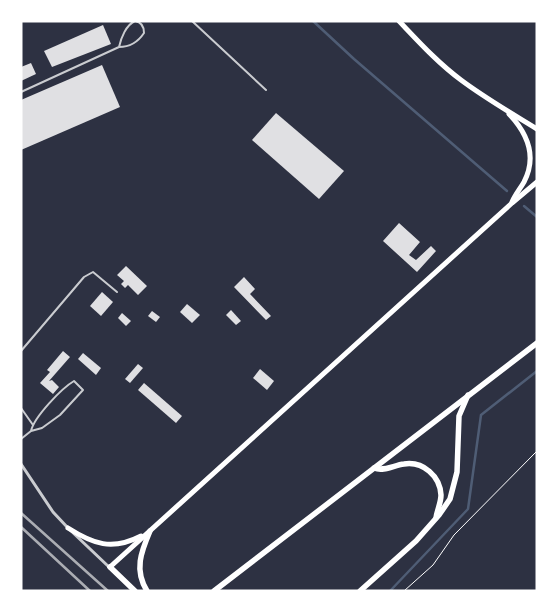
<svg xmlns="http://www.w3.org/2000/svg" width="558" height="612" font-family="'Nunito Sans',sans-serif">
	<rect width="100%" height="100%" fill="#2d3142"/>
	<g fill="none" stroke-linecap="round" stroke-linejoin="round">
		<g stroke="#4f5d75" stroke-width="2.5">
			<polyline points="313,21 354,59 507,191"/>
			<polyline points="524,206 537,217"/>
			<polyline points="390,591 468,509 481,415 537,371"/>
		</g>
	</g>
	<g fill="#e0e0e3">
		<polygon points="103,25 111,44 52,67 44,51"/>
		<polygon points="31,63 36,74 21,81 21,67"/>
		<polygon points="102,65 120,107 21,150 21,100"/>
		<polygon points="276,113 344,171 319,199 252,140"/>
		<polygon points="399,223 420,242 409,255 416,260 431,246 436,251 417,272 383,241"/>
		<polygon points="126,266 147,286 138,295 128,285 125,288 121,284 124,281 117,275"/>
		<polygon points="244,277 255,289 250,294 271,316 266,320 234,287"/>
		<polygon points="102,292 113,302 101,316 90,306"/>
		<polygon points="187,304 200,315 192,323 180,312"/>
		<polygon points="231,310 241,321 236,325 226,315"/>
		<polygon points="152,311 160,317 156,322 148,316"/>
		<polygon points="122,313 131,321 126,326 118,318"/>
		<polygon points="63,351 70,357 49,381 52,380 59,387 53,394 40,383 50,372 47,370"/>
		<polygon points="83,353 101,368 96,375 78,359"/>
		<polygon points="138,364 143,368 130,383 125,379"/>
		<polygon points="260,369 274,381 267,390 253,378"/>
		<polygon points="144,383 182,416 176,423 138,390"/>
	</g>
	<g fill="none" stroke-linecap="round" stroke-linejoin="round">
		<polyline stroke="#fff" stroke-width="1" points="404,591 433,565 454,535 537,451"/>
		<g stroke="#caccd0" stroke-width="2">
			<polyline points="192,21 266,90"/>
			<path d="M21,92L119,47C130,47 138,42 144,33C144,26 141,22 135,21C126,25 121,38 119,47"/>
			<polyline points="21,351 84,277 93,272 117,292"/>
			<polyline points="21,408 33,425"/>
			<path d="M21,439L31,431L42,428L60,415L83,390L74,381C62,388 34,417 31,431"/>
		</g>
		<polyline stroke="#caccd0" stroke-width="3" points="21,464 53,512 68,528 109,567"/>
		<g stroke="#fff" stroke-width="5">
			<path d="M399,21C419,42 438,63 461,80C485,98 511,113 537,129"/>
			<path d="M509,114C528,134 537,157 524,182C520,189 515,195 512,202"/>
			<path d="M68,528C93,544 112,551 141,536"/>
			<polyline points="110,567 512,203 537,182"/>
		</g>
		<g stroke="#fff" stroke-width="5.5">
			<path d="M374,468C384,472 394,465 404,464C423,461 440,476 441,495C441,503 437,510 436,518"/>
			<polyline points="110,567 135,591"/>
			<path d="M147,591C134,570 141,552 150,531"/>
			<polyline points="214,591 537,343"/>
			<polyline points="360,591 416,541 439,515 450,499 457,472 459,416 468,395"/>
		</g>
		<g stroke="#abadb3" stroke-width="2.5">
			<polyline points="21,513 108,591"/>
			<polyline points="21,527 90,591"/>
		</g>
	</g>
	<rect width="558" height="612" fill="none" stroke="#ffffff" stroke-width="45"/>
</svg>
